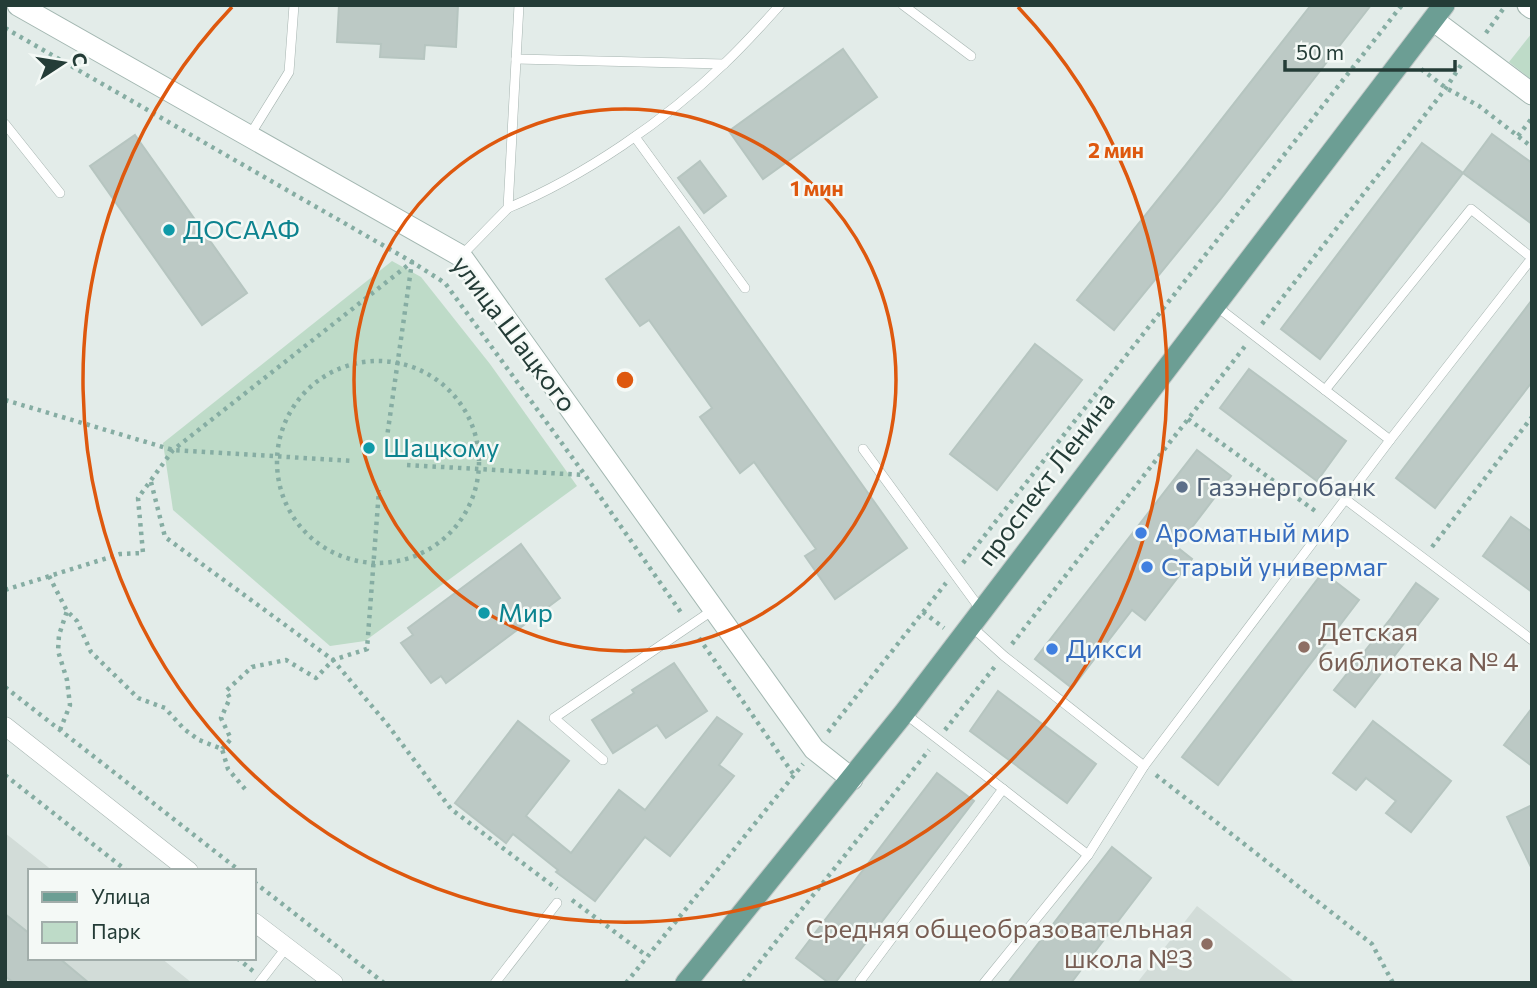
<svg xmlns="http://www.w3.org/2000/svg" width="1537" height="988" font-family="Commissioner,sans-serif">
	<rect width="100%" height="100%" fill="#e3ece9"/>
	<g fill="#d2dcd8">
		<polygon points="5,833 53,871 30,871 30,958 161,958 192,983 5,983"/>
		<polygon points="1197,906 1296,983 1137,983"/>
	</g>
	<g fill="#bedbc8">
		<polygon points="1532,33 1532,80 1509,62"/>
		<polygon points="392,261 421,277 490,364 577,486 365,641 330,646 173,510 163,443"/>
	</g>
	<g fill="#bcc9c5" stroke="#b6c5c0" stroke-width="2">
		<polygon points="339,5 458,5 456,47 425,45 424,59 380,57 381,44 337,42"/>
		<polygon points="1311,5 1371,5 1220,200 1114,330 1077,300 1185,166"/>
		<polygon points="843,49 877,97 763,179 729,131"/>
		<polygon points="1492,134 1532,163 1532,224 1463,173"/>
		<polygon points="135,135 247,293 202,325 90,166"/>
		<polygon points="1422,143 1463,173 1320,359 1281,329"/>
		<polygon points="700,161 726,196 704,213 678,178"/>
		<polygon points="679,227 907,548 835,599 805,556 816,549 754,462 740,473 700,417 712,408 649,320 640,326 606,279"/>
		<polygon points="1532,300 1532,382 1435,508 1396,478"/>
		<polygon points="1035,344 1082,380 997,490 950,454"/>
		<polygon points="1249,369 1346,441 1317,481 1220,408"/>
		<polygon points="1197,450 1231,476 1177,547 1192,559 1145,620 1132,610 1072,688 1035,659"/>
		<polygon points="1511,517 1532,532 1532,592 1483,556"/>
		<polygon points="521,544 560,598 446,683 441,676 431,683 401,643 413,635 408,628"/>
		<polygon points="1323,572 1359,600 1218,785 1182,757"/>
		<polygon points="1416,583 1438,599 1355,707 1334,690 1391,618"/>
		<polygon points="674,663 707,711 666,738 657,725 613,753 592,720 634,693 632,690"/>
		<polygon points="998,691 1096,764 1067,803 970,731"/>
		<polygon points="1532,708 1532,766 1504,745"/>
		<polygon points="717,717 742,734 719,765 734,776 670,856 645,837 595,901 556,872 558,870 513,834 506,843 455,803 518,721 569,761 526,816 571,853 619,790 645,810"/>
		<polygon points="1373,721 1451,781 1411,832 1386,813 1396,801 1366,778 1356,790 1333,773"/>
		<polygon points="937,773 974,801 835,983 829,983 796,958"/>
		<polygon points="1532,805 1532,869 1507,817"/>
		<polygon points="1112,847 1151,878 1071,983 1008,983"/>
		<polygon points="5,914 30,934 30,958 59,958 89,983 14,983 5,976"/>
	</g>
	<g fill="none" stroke-linecap="round" stroke-linejoin="round">
		<g stroke="#a6b4b0" stroke-width="10">
			<g id="lane">
				<polyline points="903,5 971,56"/>
				<polyline points="516,59 724,64"/>
				<polyline points="5,124 60,193"/>
				<polyline points="250,135 289,72 294,5"/>
				<polyline points="635,137 745,288"/>
				<path d="M508,208C583,177 666,120 725,63C744,45 762,25 780,5"/>
				<polyline points="461,256 508,208 519,5"/>
				<polyline points="1325,390 1471,209 1532,258"/>
				<polyline points="1390,440 1532,258"/>
				<polyline points="863,449 981,610"/>
				<polyline points="1345,499 1532,640"/>
				<polyline points="972,627 1004,656 1144,766"/>
				<polyline points="603,760 554,718 713,610"/>
				<polyline points="1003,789 1088,855"/>
				<polyline points="259,983 286,948"/>
				<polyline points="495,983 557,903"/>
				<polyline points="862,983 860,981 1003,789 904,713"/>
				<polyline points="984,983 1088,855 1144,766 1390,440 1216,306"/>
			</g>
		</g>
		<g stroke="#a6b4b0" stroke-width="19">
			<g id="street">
				<polyline points="5,726 189,871"/>
				<polyline points="254,922 334,983"/>
			</g>
		</g>
		<g stroke="#a3b7b1" stroke-width="23">
			<g id="secondary">
				<polyline points="18,5 461,256 814,749 852,779"/>
				<polyline points="1528,5 1532,8"/>
				<polyline points="1433,20 1532,94"/>
			</g>
		</g>
		<g stroke="#c2c8c7" stroke-width="23">
			<polyline id="primary" points="686,983 904,713 1444,5"/>
		</g>
		<g stroke="#86ada3" stroke-width="4.5" stroke-dasharray="3.5 5" stroke-linecap="butt">
			<polyline points="5,28 412,262 445,283 585,475 682,614"/>
			<polyline points="1486,33 1506,5"/>
			<polyline points="1421,69 1446,88 1479,106 1532,147"/>
			<polyline points="1518,136 1532,118"/>
			<polyline points="1262,324 1446,88 1461,65"/>
			<circle cx="378" cy="462" r="101"/>
			<polyline points="5,400 173,450 354,461"/>
			<polyline points="1188,419 1318,513"/>
			<polyline points="407,465 584,475"/>
			<polyline points="151,482 165,537 333,660 367,649 379,490"/>
			<polyline points="1432,547 1532,417"/>
			<polyline points="963,563 1402,5"/>
			<polyline points="49,576 67,611 77,621 91,652 138,698 165,708 184,729 199,740 222,749 228,769 245,789"/>
			<polyline points="5,590 120,554 143,553 138,498 173,450 412,262 387,437"/>
			<polyline points="923,612 944,628"/>
			<polyline points="699,638 794,775"/>
			<polyline points="1012,644 1246,345"/>
			<polyline points="5,687 240,871"/>
			<polyline points="60,730 70,705 67,680 58,651 59,635 67,611"/>
			<polyline points="945,730 996,665"/>
			<polyline points="828,732 946,583"/>
			<polyline points="222,749 231,739 221,718 230,698 226,691 252,667 286,660 316,678 333,660 387,724 451,809 557,889"/>
			<polyline points="5,775 127,871"/>
			<polyline points="1156,775 1372,944 1393,983"/>
			<polyline points="254,882 384,983"/>
			<polyline points="572,900 647,956"/>
			<polyline points="237,958 253,971"/>
			<polyline points="626,983 803,764"/>
			<polyline points="743,983 929,750"/>
		</g>
		<use href="#lane" stroke="#fff" stroke-width="9"/>
		<use href="#street" stroke="#fff" stroke-width="18"/>
		<use href="#secondary" stroke="#fff" stroke-width="21"/>
		<use href="#primary" stroke="#6c9e94" stroke-width="21"/>
	</g>
	<g fill="none" stroke="#de580e" stroke-width="3.5">
		<circle cx="625" cy="380" r="271"/>
		<path d="M1018 7A542 542 0 1 1 232 7"/>
	</g>
	<g fill="#0f9aa8" stroke="#f4f9f6" stroke-width="2.5">
		<circle cx="169" cy="230" r="7"/>
		<circle cx="369" cy="448" r="7"/>
		<circle cx="484" cy="613" r="7"/>
	</g>
	<circle fill="#5c6f8a" stroke="#f4f9f6" stroke-width="2.5" cx="1182" cy="487" r="7"/>
	<g fill="#3f7fe0" stroke="#f4f9f6" stroke-width="2.5">
		<circle cx="1141" cy="533" r="7"/>
		<circle cx="1147" cy="567" r="7"/>
		<circle cx="1052" cy="649" r="7"/>
	</g>
	<g fill="#8d6e63" stroke="#f4f9f6" stroke-width="2.5">
		<circle cx="1304" cy="647" r="7"/>
		<circle cx="1207" cy="944" r="7"/>
	</g>
	<g text-anchor="middle" stroke-width="5" stroke-linejoin="round" paint-order="stroke">
		<g font-size="26" fill="#0d838f" stroke="#f4f9f6" text-anchor="start">
			<text x="183" y="239">ДОСААФ</text>
			<text x="383" y="457">Шацкому</text>
			<text x="498" y="622">Мир</text>
		</g>
		<g font-size="26" fill="#243c37" stroke="#f4f9f6">
			<text transform="translate(514 334) rotate(53)" y="9">улица Шацкого</text>
			<text transform="translate(1046 479) rotate(-53)" y="9">проспект Ленина</text>
		</g>
		<g font-size="26" fill="#4e5e75" stroke="#f4f9f6" text-anchor="start">
			<text x="1196" y="496">Газэнергобанк</text>
		</g>
		<g font-size="26" fill="#366cbe" stroke="#f4f9f6" text-anchor="start">
			<text x="1155" y="542">Ароматный мир</text>
			<text x="1161" y="576">Старый универмаг</text>
			<text x="1066" y="658">Дикси</text>
		</g>
		<g font-size="26" fill="#785e54" stroke="#f4f9f6" text-anchor="start">
			<text x="1318" y="641">Детская<tspan x="1318" dy="30">библиотека № 4</tspan></text>
			<text x="1193" y="938" text-anchor="end">Средняя общеобразовательная<tspan x="1193" dy="30">школа №3</tspan></text>
		</g>
	</g>
	<circle cx="625" cy="380" r="10" fill="#de580e" stroke="#f4f9f6" stroke-width="3.5"/>
	<g font-size="21" text-anchor="middle" font-weight="bold" fill="#de580e" stroke="#f4f9f6" stroke-width="5" stroke-linejoin="round" paint-order="stroke">
		<text x="1116" y="158">2 мин</text>
		<text x="817" y="196">1 мин</text>
	</g>
	<rect width="1537" height="988" fill="none" stroke="#243c37" stroke-width="14"/>
	<rect x="28" y="869" width="228" height="91" fill="#f4f9f6" stroke="#a1adaa" stroke-width="2"/>
	<rect x="42" y="892" width="35" height="10" fill="#6c9e94" stroke="#a1adaa" stroke-width="2"/>
	<text x="91" y="904" font-size="21" fill="#243c37">Улица</text>
	<rect x="42" y="922" width="35" height="21" fill="#bedbc8" stroke="#a1adaa" stroke-width="2"/>
	<text x="91" y="939" font-size="21" fill="#243c37">Парк</text>
	<g transform="translate(63 63) rotate(78)" stroke="#f4f9f6" stroke-width="5" paint-order="stroke">
	<path d="M0-5L12 26L0 18L-12 26Z" fill="#243c37"/>
	<text y="-10" font-size="19" font-weight="bold" text-anchor="middle" fill="#243c37">С</text>
	</g>
	<path d="M1285 60v10h170v-10" fill="none" stroke="#243c37" stroke-width="3.5"/>
	<text x="1296" y="60" font-size="21" fill="#243c37" stroke="#f4f9f6" stroke-width="5" paint-order="stroke">50 m</text>
</svg>
